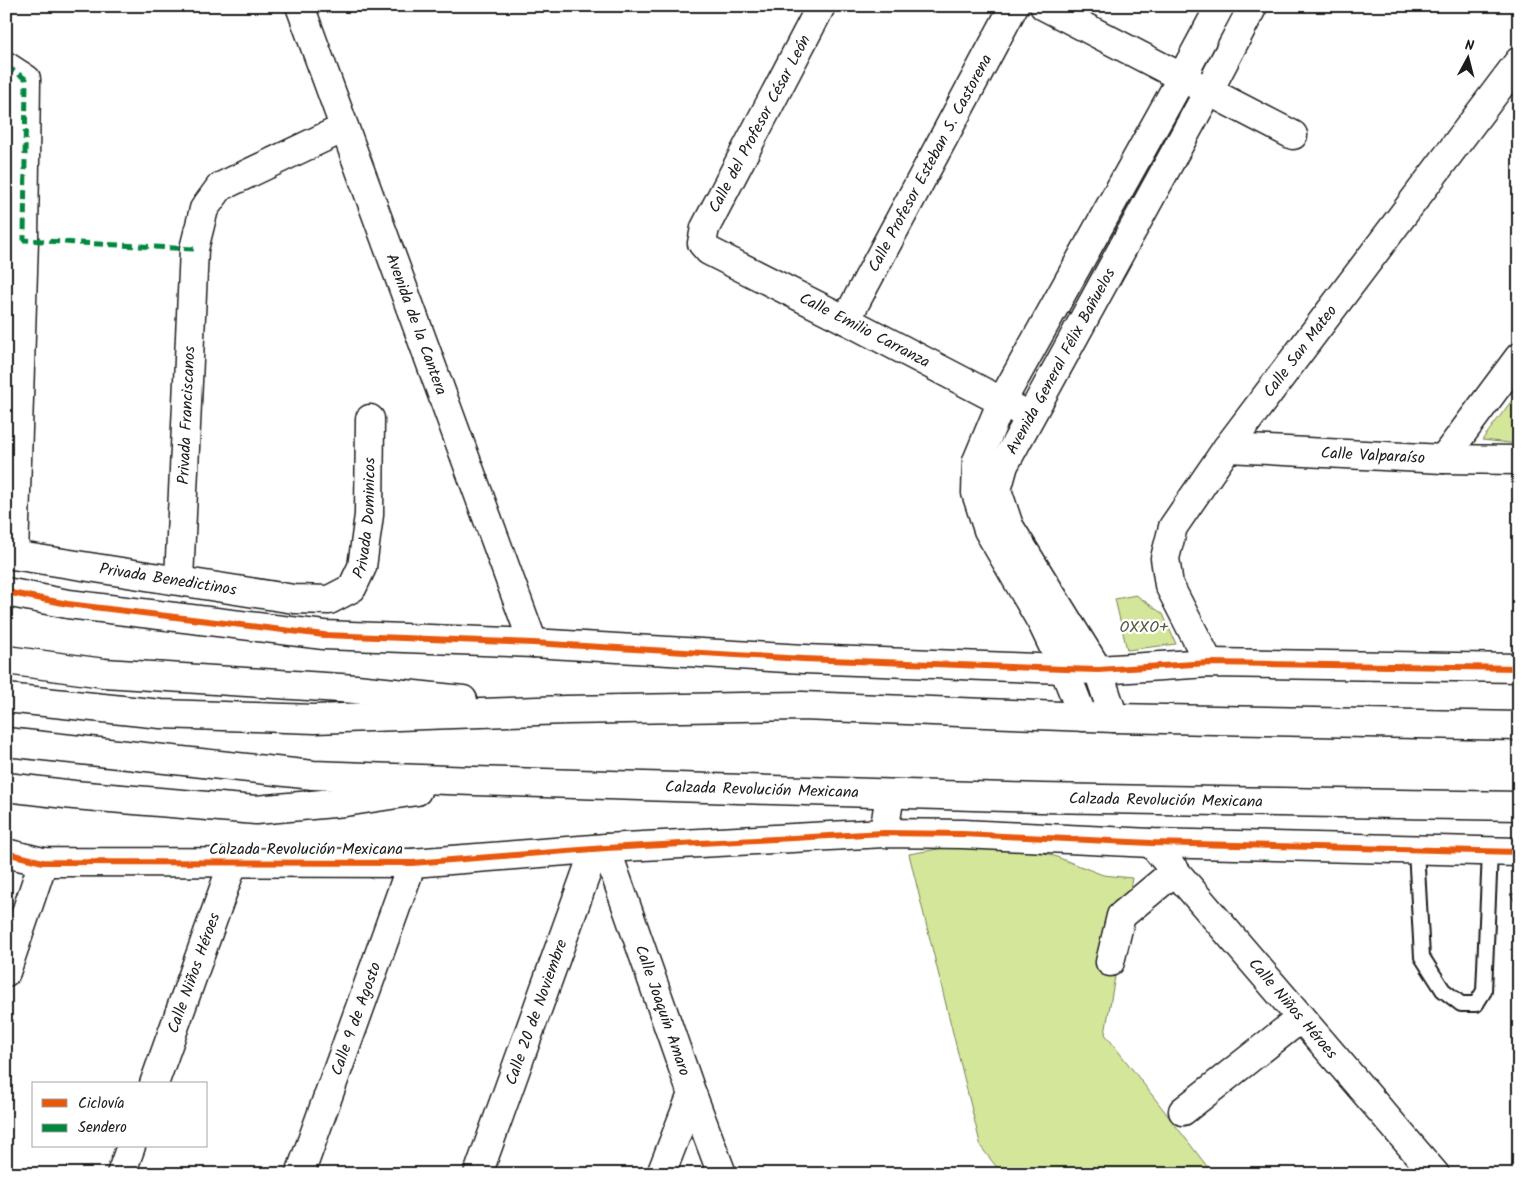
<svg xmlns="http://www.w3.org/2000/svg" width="1525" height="1180" viewBox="0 0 1525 1180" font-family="Kalam,sans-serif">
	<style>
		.green { fill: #d3e69a; stroke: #78815b }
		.building { fill: #f5c1a6; stroke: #1c1c1c }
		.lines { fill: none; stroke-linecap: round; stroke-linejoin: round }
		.lane-casing { stroke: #1c1c1c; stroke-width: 18 }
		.street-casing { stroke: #1c1c1c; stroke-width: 31 }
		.secondary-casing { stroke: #1c1c1c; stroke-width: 31 }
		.primary-casing { stroke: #1c1c1c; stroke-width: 31 }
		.lane { stroke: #fff; stroke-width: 14 }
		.street { stroke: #fff; stroke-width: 28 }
		.secondary { stroke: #fff; stroke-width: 28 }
		.primary { stroke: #fff; stroke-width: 28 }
		.quiet { stroke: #00873e; stroke-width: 5; stroke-dasharray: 10 5; stroke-linecap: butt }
		.cycleway-casing { stroke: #fff; stroke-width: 9 }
		.cycleway { stroke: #e8590c; stroke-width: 6 }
		.labels { text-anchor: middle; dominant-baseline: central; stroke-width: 4.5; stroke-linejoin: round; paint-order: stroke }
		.street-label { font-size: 16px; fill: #1c1c1c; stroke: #fff }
		.park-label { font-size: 16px; fill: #535942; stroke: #fff }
	</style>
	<rect width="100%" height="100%" fill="#fff"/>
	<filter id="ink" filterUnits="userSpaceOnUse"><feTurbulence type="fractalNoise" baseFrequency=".02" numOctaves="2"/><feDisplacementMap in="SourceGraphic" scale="10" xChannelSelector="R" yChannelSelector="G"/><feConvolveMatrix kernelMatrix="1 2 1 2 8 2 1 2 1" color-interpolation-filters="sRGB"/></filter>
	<g filter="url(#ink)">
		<g class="green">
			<polygon points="1519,391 1519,444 1482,440"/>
			<polygon points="1136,595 1163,614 1176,644 1127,650 1115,599"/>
			<polygon points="955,846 995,847 1049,854 1103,875 1132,878 1105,1034 1213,1174 1002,1174 981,1147 909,854"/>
		</g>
		<polygon class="building" points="1510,894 1519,894 1519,908"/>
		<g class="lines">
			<g class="lane-casing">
				<polyline id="lane" points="1416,850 1422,957 1443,990 1461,1004 1476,1004 1484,991 1490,852"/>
			</g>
			<g class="street-casing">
				<g id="street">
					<path id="s1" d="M300 6 533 643"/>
					<path id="s2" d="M821 6 705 228 702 243 709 251 846 320 1018 410"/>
					<polyline points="1044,6 1293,135"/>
					<polyline points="6,66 26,79 24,240 14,555"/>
					<path id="s3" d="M846 320 1014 6"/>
					<path id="s4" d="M1227 448 1443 459 1519 460"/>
					<polyline points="1443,459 1519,357"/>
					<path id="s5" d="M6 554 294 599 329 600 352 588 362 567 369 515 370 419"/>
					<path id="s6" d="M179 580 194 249 204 209 220 187 344 128"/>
					<path id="s7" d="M1209 663 1169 585 1165 558 1173 527 1227 448 1519 61"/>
					<polyline points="1083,717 1064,669 1042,623 988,530 976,493 977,461 1002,401 1182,77 1220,6"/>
					<path id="s8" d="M1114 718 1098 670 1009 526 997 490 1004 465 1208 92 1253 6"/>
					<path id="s9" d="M1151 843 1435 1174"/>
					<path id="s10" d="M606 848 692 1094 722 1174"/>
					<polyline points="1110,962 1121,916 1175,871"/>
					<polyline points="6,972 43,862"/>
					<path id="s11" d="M154 1084 233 863"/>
					<polyline points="1183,1111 1301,1018"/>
					<polyline points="121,1174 131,1146"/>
					<path id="s12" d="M300 1174 412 863"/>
					<path id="s13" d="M478 1174 595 849"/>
					<polyline points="661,1174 692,1094"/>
				</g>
			</g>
			<g class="secondary-casing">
				<g id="secondary">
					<polyline points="6,592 68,604 324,635 533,643 804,659 1064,669 1098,670 1209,663 1519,668"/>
					<polyline points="6,853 43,862 412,863 606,848 884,833 963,834 1151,843 1519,852"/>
				</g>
			</g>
			<g class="primary-casing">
				<g id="primary">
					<polyline points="6,660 104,673 356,689 463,700"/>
					<polyline points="6,698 161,714 315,719 566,710 802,706 1114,718 1519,726"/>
					<path id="s14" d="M6 742 313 775 474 781 1041 798 1519 806"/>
					<polyline points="6,787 74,795 256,810 345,802 417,791"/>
					<polyline points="884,833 890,794"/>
				</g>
			</g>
			<use href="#lane" class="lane"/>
			<use href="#street" class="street"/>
			<use href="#secondary" class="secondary"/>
			<use href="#primary" class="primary"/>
			<polyline class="quiet" points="6,66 26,79 24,240 194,249"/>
			<g class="cycleway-casing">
				<g id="cycleway">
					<polyline points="6,592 68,604 324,635 533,643 804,659 1064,669 1098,670 1209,663 1519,668"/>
					<polyline points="6,853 43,862 412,863 606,848 884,833 963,834 1151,843 1519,852"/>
				</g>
			</g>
			<use href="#cycleway" class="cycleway"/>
		</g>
	</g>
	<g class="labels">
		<g class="street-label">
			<text transform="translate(760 124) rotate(-62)">Calle del Profesor César León</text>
			<text stroke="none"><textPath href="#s3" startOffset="178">Calle Profesor Esteban S. Castorena</textPath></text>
			<text stroke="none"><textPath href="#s1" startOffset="339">Avenida de la Cantera</textPath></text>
			<text stroke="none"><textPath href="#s2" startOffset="451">Calle Emilio Carranza</textPath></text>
			<text stroke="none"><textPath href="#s7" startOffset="364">Calle San Mateo</textPath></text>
			<text stroke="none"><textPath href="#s8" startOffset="402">Avenida General Félix Bañuelos</textPath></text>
			<text stroke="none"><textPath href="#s6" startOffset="165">Privada Franciscanos</textPath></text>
			<text stroke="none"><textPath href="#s4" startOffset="146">Calle Valparaíso</textPath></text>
			<text stroke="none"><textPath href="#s5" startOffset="425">Privada Dominicos</textPath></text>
			<text stroke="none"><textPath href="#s5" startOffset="164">Privada Benedictinos</textPath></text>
			<text stroke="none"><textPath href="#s14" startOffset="758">Calzada Revolución Mexicana</textPath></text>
			<text stroke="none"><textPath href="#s14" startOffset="1162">Calzada Revolución Mexicana</textPath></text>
			<text x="306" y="849">Calzada Revolución Mexicana</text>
			<text stroke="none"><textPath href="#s11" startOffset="118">Calle Niños Héroes</textPath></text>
			<text stroke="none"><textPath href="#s9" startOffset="218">Calle Niños Héroes</textPath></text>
			<text stroke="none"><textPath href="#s13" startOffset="172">Calle 20 de Noviembre</textPath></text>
			<text stroke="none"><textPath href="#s10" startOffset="172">Calle Joaquín Amaro</textPath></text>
			<text stroke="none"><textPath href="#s12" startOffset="165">Calle 9 de Agosto</textPath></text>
		</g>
		<g class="park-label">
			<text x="1144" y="627">OXXO+</text>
		</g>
	</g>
	<rect width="1525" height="1180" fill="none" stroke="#fff" stroke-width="25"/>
	<rect x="12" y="12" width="1500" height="1155" fill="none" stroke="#1c1c1c" stroke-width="2" filter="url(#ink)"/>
	<rect x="32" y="1082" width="175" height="65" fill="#ffffff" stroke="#a4a4a4"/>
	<rect x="42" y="1099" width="25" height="8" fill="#e8590c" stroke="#a4a4a4"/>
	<text x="78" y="1108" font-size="15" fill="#1c1c1c">Ciclovía</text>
	<rect x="42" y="1124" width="25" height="8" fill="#00873e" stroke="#a4a4a4"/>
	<text x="78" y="1132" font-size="15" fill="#1c1c1c">Sendero</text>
	<g transform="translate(1468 58) rotate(7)" stroke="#ffffff" stroke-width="4" paint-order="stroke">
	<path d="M0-4L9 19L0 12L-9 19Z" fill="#1c1c1c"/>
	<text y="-8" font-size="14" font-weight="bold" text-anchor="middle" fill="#1c1c1c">N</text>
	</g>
</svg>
